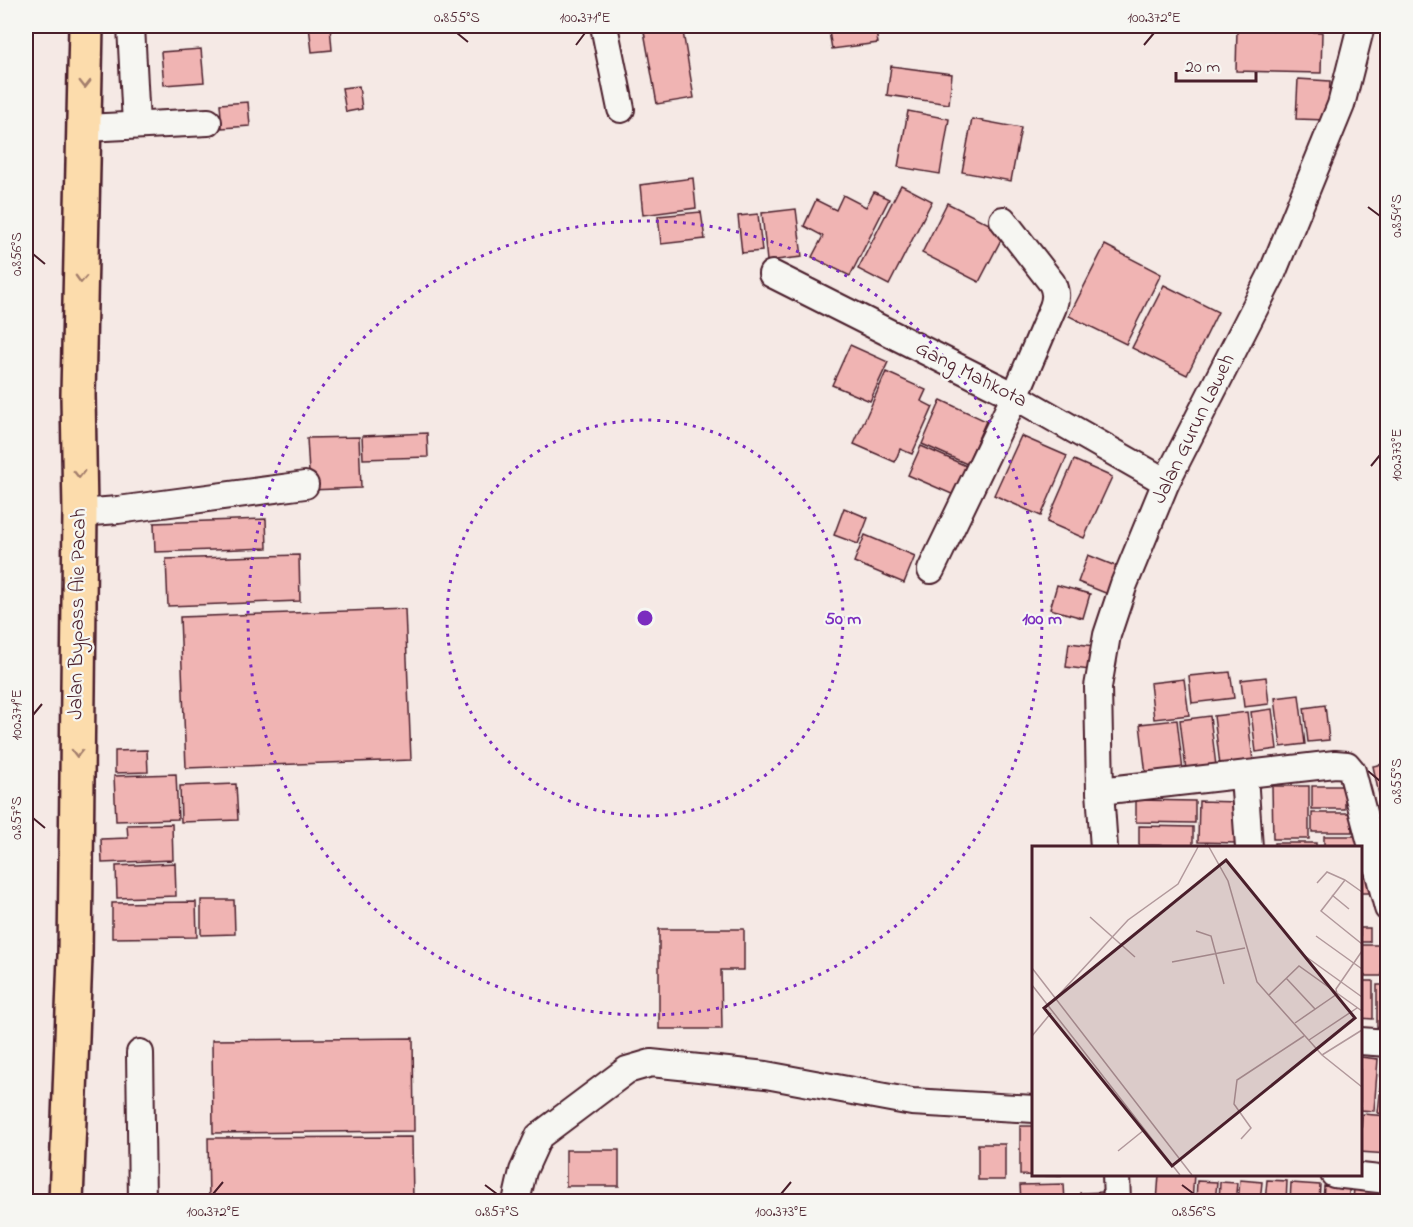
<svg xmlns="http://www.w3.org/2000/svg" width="1413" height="1227" viewBox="0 0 1413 1227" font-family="'Indie Flower',sans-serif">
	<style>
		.building { fill: #f0b4b3; stroke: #4a1f2b; stroke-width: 1.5 }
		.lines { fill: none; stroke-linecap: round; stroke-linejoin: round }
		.minor-casing { stroke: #4a1f2b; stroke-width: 30 }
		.highway-casing { stroke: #4a1f2b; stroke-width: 38 }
		.minor { stroke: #f6f6f2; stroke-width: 26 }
		.highway { stroke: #fcdcac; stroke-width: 33 }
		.oneway { stroke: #a37e6c }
		.ticks { fill: none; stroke: #4a1f2b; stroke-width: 2 }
		.ring { fill: none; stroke: #7b2cbf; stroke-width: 3; stroke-dasharray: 3 6 }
		.labels { text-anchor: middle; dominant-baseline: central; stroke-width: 4.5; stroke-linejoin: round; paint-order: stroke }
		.street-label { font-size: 21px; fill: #4a1f2b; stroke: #f6f6f2 }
		.inset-road { fill: none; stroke: #b1989b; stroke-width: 1.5 }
		.view { fill: #4a1f2b; fill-opacity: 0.15; stroke: #4a1f2b; stroke-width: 3 }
		.inset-edge { fill: none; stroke: #4a1f2b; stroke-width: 3 }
		.centre { fill: #7b2cbf; stroke: #f6f6f2; stroke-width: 3 }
		.ring-label { font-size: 18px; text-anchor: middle; font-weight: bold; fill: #7b2cbf; stroke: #f6f6f2; stroke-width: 4.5; stroke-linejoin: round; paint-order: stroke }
		.neatline { fill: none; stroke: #4a1f2b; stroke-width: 2 }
		.ticks-label { font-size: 15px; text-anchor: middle; fill: #4a1f2b }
	</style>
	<rect width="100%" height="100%" fill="#f5e9e5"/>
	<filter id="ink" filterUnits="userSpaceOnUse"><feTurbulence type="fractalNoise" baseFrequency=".0167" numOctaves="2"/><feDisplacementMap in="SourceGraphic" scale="12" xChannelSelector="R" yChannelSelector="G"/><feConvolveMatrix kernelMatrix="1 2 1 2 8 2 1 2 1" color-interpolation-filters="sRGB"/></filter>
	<g filter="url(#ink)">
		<g class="building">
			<polygon points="150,26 187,26 187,29 150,32"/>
			<polygon points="309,26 330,26 332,50 312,52"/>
			<polygon points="643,26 682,26 694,98 657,104"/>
			<polygon points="828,26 875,26 878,43 832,49"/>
			<polygon points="1237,29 1322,32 1321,73 1236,71"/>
			<polygon points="201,49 204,82 164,85 161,52"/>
			<polygon points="1388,58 1388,130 1384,130"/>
			<polygon points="891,66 952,74 949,104 887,95"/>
			<polygon points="1298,79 1330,81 1328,120 1296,119"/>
			<polygon points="359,86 362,109 346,112 342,88"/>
			<polygon points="248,102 250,126 222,128 220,104"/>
			<polygon points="908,111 949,119 940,174 898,167"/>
			<polygon points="972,119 1021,128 1011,181 962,172"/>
			<polygon points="693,178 696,208 643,215 640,185"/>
			<polygon points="901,185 932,201 889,285 858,269"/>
			<polygon points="874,192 889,199 850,276 812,257 823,236 804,226 816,200 836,210 843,195 866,207"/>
			<polygon points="947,203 1005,232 979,282 922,253"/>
			<polygon points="796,209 802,257 767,261 762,213"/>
			<polygon points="701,212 705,239 661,244 658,216"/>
			<polygon points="758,214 762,251 742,253 738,216"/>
			<polygon points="1105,245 1161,274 1126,344 1069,316"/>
			<polygon points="1164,285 1218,312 1187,375 1132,348"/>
			<polygon points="850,345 888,362 870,401 832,385"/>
			<polygon points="886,372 926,390 921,401 933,407 912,454 900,449 895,462 854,444"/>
			<polygon points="941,400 986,421 967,464 922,444"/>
			<polygon points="427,433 428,457 363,459 362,436"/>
			<polygon points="1021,436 1067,456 1041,516 994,495"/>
			<polygon points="359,437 361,488 310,490 307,438"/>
			<polygon points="921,446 973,469 961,498 908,475"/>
			<polygon points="1074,460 1112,477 1084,538 1047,522"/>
			<polygon points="844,508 868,518 858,544 834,535"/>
			<polygon points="266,519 267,548 155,552 154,523"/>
			<polygon points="865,535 915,556 904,583 854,562"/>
			<polygon points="299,555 300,601 168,606 166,559"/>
			<polygon points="1088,555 1118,567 1108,594 1078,582"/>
			<polygon points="1057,585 1090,594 1083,618 1050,609"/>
			<polygon points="405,609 411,760 186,768 180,617"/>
			<polygon points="1069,643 1094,646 1090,670 1066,667"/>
			<polygon points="1230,672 1234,698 1192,703 1189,676"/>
			<polygon points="1266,677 1269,704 1244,707 1241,680"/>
			<polygon points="1184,679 1189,715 1154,719 1150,683"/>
			<polygon points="1299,695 1305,744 1281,747 1275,698"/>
			<polygon points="1325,705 1329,740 1308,742 1304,708"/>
			<polygon points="1272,709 1277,749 1256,752 1251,712"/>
			<polygon points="1247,712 1253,761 1220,765 1214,716"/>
			<polygon points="1210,716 1216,766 1186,770 1180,720"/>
			<polygon points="1177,720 1183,771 1146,775 1140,724"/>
			<polygon points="147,750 148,772 115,773 115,751"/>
			<polygon points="1388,763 1388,808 1382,809 1373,766"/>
			<polygon points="176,774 178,819 116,821 114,776"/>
			<polygon points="236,784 238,820 181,822 180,786"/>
			<polygon points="1272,786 1309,786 1309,839 1273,839"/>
			<rect x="1312" y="786" width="33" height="23"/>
			<polygon points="1136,800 1195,801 1195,823 1136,822"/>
			<polygon points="1199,801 1237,802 1236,843 1198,842"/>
			<polygon points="1312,813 1351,813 1352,832 1312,832"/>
			<polygon points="172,824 173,860 102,863 101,839 128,838 127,825"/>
			<polygon points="1139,826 1193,827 1193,846 1139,845"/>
			<polygon points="1324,836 1361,836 1361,862 1360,848 1324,848"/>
			<rect x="1274" y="843" width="42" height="5"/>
			<polygon points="175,863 176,896 117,898 116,866"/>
			<rect x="1360" y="867" width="10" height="26"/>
			<polygon points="201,900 234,900 235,934 201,935"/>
			<polygon points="196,902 197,937 112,938 112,903"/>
			<rect x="1360" y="928" width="10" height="14"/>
			<polygon points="659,929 744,929 744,970 721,970 722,1029 659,1029"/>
			<polygon points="1360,945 1381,945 1382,976 1360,976"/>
			<polygon points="1360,981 1373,981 1373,1019 1360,1018"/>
			<rect x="1377" y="985" width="11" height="42"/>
			<polygon points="413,1038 414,1131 213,1133 212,1040"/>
			<polygon points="1360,1057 1378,1059 1374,1111 1360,1110"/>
			<polygon points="1382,1062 1388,1063 1388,1091 1380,1090"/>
			<polygon points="1380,1094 1388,1094 1388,1114 1378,1113"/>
			<polygon points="1362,1114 1388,1116 1388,1154 1360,1152"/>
			<polygon points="1020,1126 1034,1126 1034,1174 1062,1176 1020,1175"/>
			<polygon points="412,1137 413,1202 209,1202 208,1138"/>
			<rect x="978" y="1144" width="27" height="36"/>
			<rect x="566" y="1150" width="53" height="36"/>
			<polygon points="1159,1174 1194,1174 1192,1202 1157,1202"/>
			<polygon points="1240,1180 1262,1182 1260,1202 1238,1202"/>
			<polygon points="1267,1180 1287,1181 1286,1202 1265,1202"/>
			<polygon points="1197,1181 1217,1182 1215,1202 1196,1202"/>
			<polygon points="1220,1182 1237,1183 1235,1202 1219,1202"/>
			<polygon points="1291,1183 1320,1185 1319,1202 1290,1202"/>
			<polygon points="1064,1184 1065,1202 1021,1202 1020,1185"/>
			<polygon points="1324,1186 1349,1188 1349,1202 1323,1202"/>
			<polygon points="1354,1187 1387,1189 1386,1202 1353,1202"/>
			<polygon points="1106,1192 1106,1202 1080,1202 1080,1193"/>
		</g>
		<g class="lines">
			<g class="minor-casing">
				<g id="minor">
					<polyline points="131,26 136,124"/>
					<polyline points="604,26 621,109"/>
					<polyline points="85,128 208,122"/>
					<polyline points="772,274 1015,396 1166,482"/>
					<polyline points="80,513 118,510 305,485"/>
					<path d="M931 570 1015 396 1053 307C1056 298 1056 292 1052 283L1003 220"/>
					<polyline points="1244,776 1249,848"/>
					<polyline points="1100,791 1335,764 1347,765 1352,771 1388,908"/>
					<polyline points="1104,848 1100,791 1098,687 1107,635 1124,584 1166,482 1271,276 1341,105 1361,26"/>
					<polyline points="1360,1041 1388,1043"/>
					<polyline points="140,1053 142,1202"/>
					<polyline points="1116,1174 1117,1202"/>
					<polyline points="1334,1174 1388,1180"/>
					<polyline points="516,1202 523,1171 539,1136 627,1070 651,1063 766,1075 912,1102 1034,1109"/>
				</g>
			</g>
			<g class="highway-casing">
				<polyline id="highway" points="66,1202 75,956 80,513 78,395 86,26"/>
			</g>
			<use href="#minor" class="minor"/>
			<use href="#highway" class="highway"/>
		</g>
		<defs><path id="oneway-chevron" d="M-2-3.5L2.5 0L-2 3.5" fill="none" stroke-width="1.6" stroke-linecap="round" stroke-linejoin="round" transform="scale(1.5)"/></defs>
		<g class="oneway">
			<use href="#oneway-chevron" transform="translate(85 84) rotate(90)"/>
			<use href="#oneway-chevron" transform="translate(81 279) rotate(92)"/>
			<use href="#oneway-chevron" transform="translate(79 474) rotate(89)"/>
			<use href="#oneway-chevron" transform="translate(77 753) rotate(91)"/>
		</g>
	</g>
	<path class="ticks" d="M457 33 468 42M576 45 585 33M1144 45 1154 33M1368 207 1380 216M33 254 45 264M1371 466 1380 455M33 715 42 704M1368 771 1380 781M33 818 45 828M485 1185 497 1194M1182 1185 1194 1194M213 1194 223 1182M781 1194 791 1182"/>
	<g class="ring">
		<circle cx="645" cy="618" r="198"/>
		<circle cx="645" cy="618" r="397"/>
	</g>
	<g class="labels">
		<g class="street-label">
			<text transform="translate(971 375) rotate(27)">Gang Mahkota</text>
			<text transform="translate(1194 429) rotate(-64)">Jalan Gurun Laweh</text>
			<text transform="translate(78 614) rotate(-89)">Jalan Bypass Aie Pacah</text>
		</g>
	</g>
	<g transform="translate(1032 846)">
		<rect width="330" height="330" fill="#f5e9e5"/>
		<path class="inset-road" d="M177 1 196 35 225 136 290 209 330 241M285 37 295 26 313 34M330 46 313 34 289 65 330 98M300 49 317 63M58 71 103 111M164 85 179 90 192 138M284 90 330 123M273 110 330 151M140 116 213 102M0 122 160 329M254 132 283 163M0 139 148 329M237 149 267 120 330 165M23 153 96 74 146 38 166 1M263 177 305 148 304 143 330 105M0 190 19 167M277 194 325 162M290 209 330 184M209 293 219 282 202 258 205 234 272 190M86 305 112 284"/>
		<path class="view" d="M194 14 323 172 140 320 12 162Z"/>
		<rect width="330" height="330" class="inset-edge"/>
	</g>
	<circle cx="645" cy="618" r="9" class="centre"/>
	<g class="ring-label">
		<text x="843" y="624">50 m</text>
		<text x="1042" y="624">100 m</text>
	</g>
	<rect width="1413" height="1227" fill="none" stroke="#f6f6f2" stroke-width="66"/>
	<path d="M1176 72v9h80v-9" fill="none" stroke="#4a1f2b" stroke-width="3"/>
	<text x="1185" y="72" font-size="18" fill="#4a1f2b" stroke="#f6f6f2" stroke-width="4.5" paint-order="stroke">20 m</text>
	<rect x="33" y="33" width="1347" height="1161" class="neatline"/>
	<g class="ticks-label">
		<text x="457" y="22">0.855°S</text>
		<text x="585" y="22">100.371°E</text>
		<text x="1154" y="22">100.372°E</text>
		<text transform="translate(1396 216) rotate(-90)" y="5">0.854°S</text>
		<text transform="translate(16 254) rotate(-90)" y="5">0.856°S</text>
		<text transform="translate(1396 455) rotate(-90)" y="5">100.373°E</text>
		<text transform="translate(16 715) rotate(-90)" y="5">100.371°E</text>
		<text transform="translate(1396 781) rotate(-90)" y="5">0.855°S</text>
		<text transform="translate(16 818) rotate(-90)" y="5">0.857°S</text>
		<text x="213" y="1216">100.372°E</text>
		<text x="497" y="1216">0.857°S</text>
		<text x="781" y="1216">100.373°E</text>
		<text x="1194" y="1216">0.856°S</text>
	</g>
</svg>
